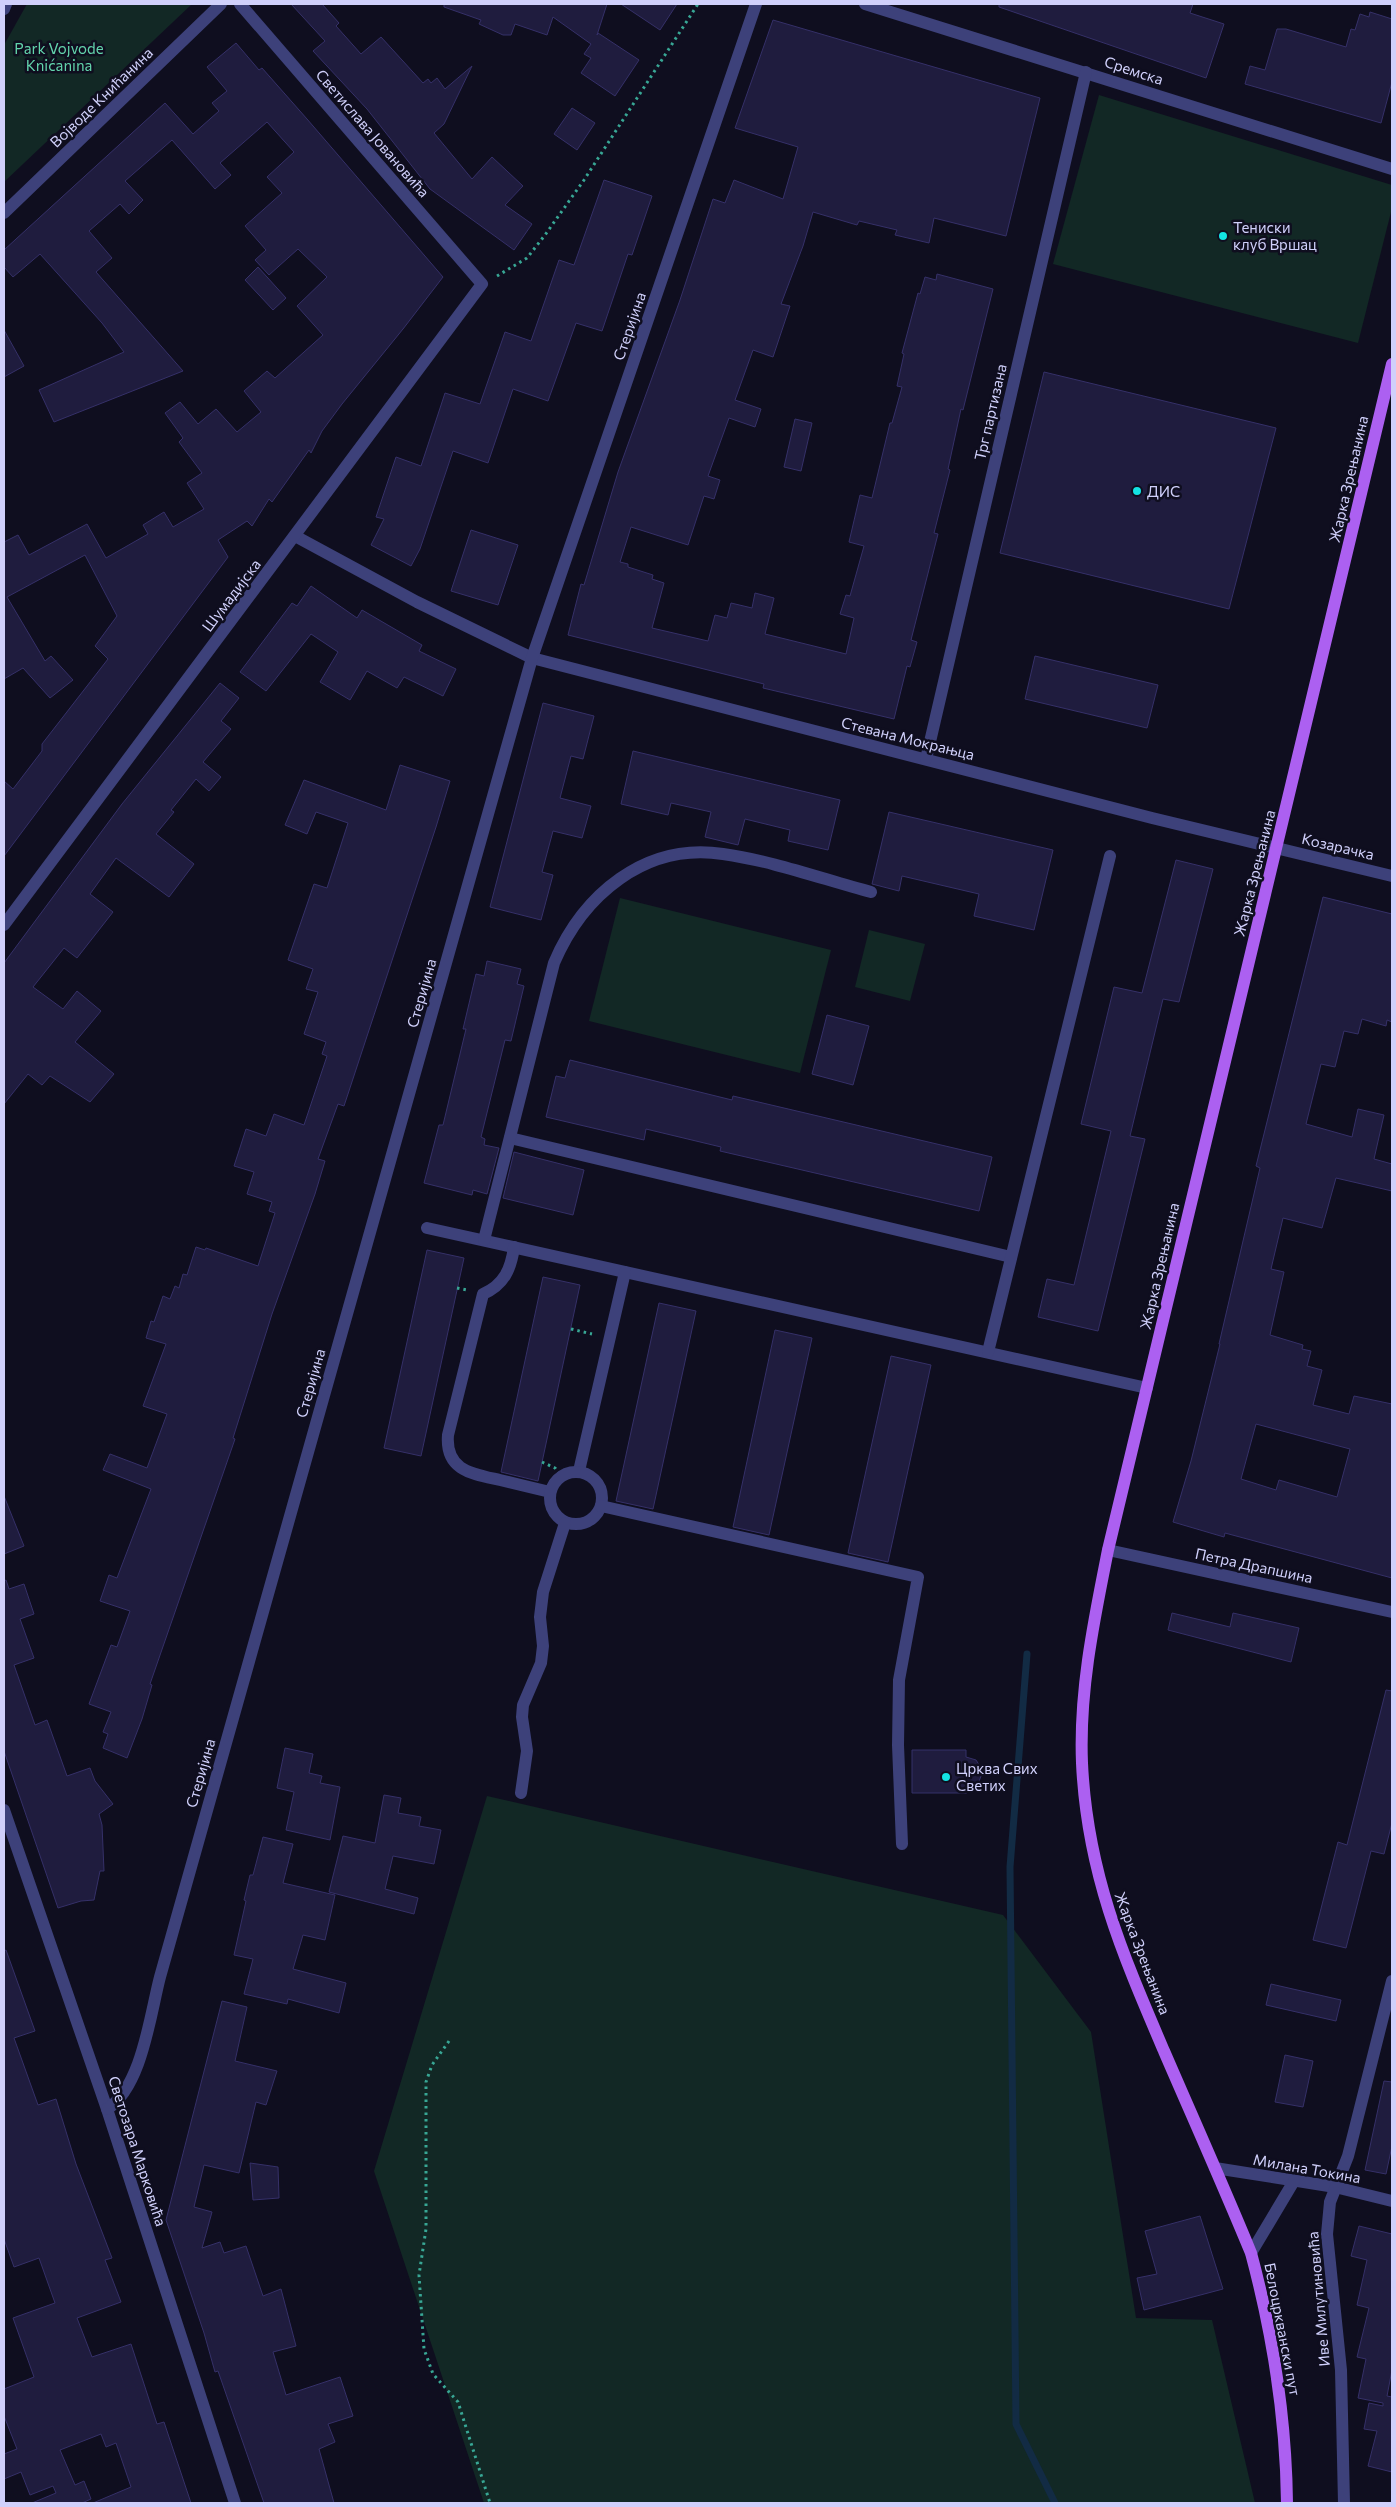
<svg xmlns="http://www.w3.org/2000/svg" width="1396" height="2507" viewBox="0 0 1396 2507" font-family="Commissioner,sans-serif">
	<style>
		.green { fill: #122825 }
		.lines { fill: none; stroke-linecap: round; stroke-linejoin: round }
		.stream { stroke: #122b44; stroke-width: 7 }
		.building { fill: #1f1c3e; stroke: #353068; fill-rule: evenodd }
		.path { stroke: #38a795; stroke-width: 3; stroke-dasharray: 2.5 4; stroke-linecap: butt }
		.minor { stroke: #3d417a; stroke-width: 12 }
		.major { stroke: #ac60f1; stroke-width: 12 }
		.poi-dot { fill: #13e3e3; stroke: #0f0e1f; stroke-width: 2 }
		.labels { text-anchor: middle; dominant-baseline: central; stroke-width: 5; stroke-linejoin: round; paint-order: stroke }
		.park-label { font-size: 15px; fill: #63d4ac; stroke: #0f0e1f }
		.street-label { font-size: 15px; fill: #d0d0fb; stroke: #0f0e1f }
		.poi-label { font-size: 15px; fill: #d0d0fb; stroke: #0f0e1f; text-anchor: start }
	</style>
	<rect width="100%" height="100%" fill="#0f0e1f"/>
	<g class="green">
		<polygon points="27,4 192,4 4,182 4,45"/>
		<polygon points="1099,95 1392,185 1392,208 1358,343 1053,264"/>
		<polygon points="620,898 831,950 800,1073 589,1021"/>
		<polygon points="869,930 925,944 910,1001 855,987"/>
		<polygon points="487,1796 1003,1915 1091,2032 1136,2318 1212,2320 1255,2503 484,2503 374,2171"/>
	</g>
	<g class="lines">
		<polyline class="stream" points="1027,1654 1010,1867 1016,2424 1055,2503"/>
	</g>
	<g class="building">
		<polygon points="291,4 322,4 339,23 336,26 361,54 381,37 423,83 428,79 431,83 437,78 445,89 472,66 444,124 434,133 472,179 492,157 523,186 505,205 532,224 514,250 430,189 367,109 313,51 325,41"/>
		<polygon points="444,4 607,4 597,35 598,33 639,60 615,96 581,73 591,58 584,54 591,44 553,17 547,35 515,24 511,35 503,35 479,24 481,20 444,7"/>
		<polygon points="621,4 677,4 660,30"/>
		<polygon points="999,4 1193,4 1190,13 1224,24 1206,78 999,7"/>
		<polygon points="1370,12 1392,19 1392,82 1381,123 1245,84 1250,66 1265,70 1277,29 1286,29 1346,47 1351,29 1355,30 1360,14 1369,17"/>
		<polygon points="773,20 1040,98 1006,236 934,218 929,243 895,235 897,230 859,221 857,225 813,212 803,246 781,304 790,306 773,357 753,350 735,400 761,409 755,427 729,418 708,476 720,480 714,499 704,496 688,545 631,527 620,562 628,564 628,567 653,575 652,579 664,583 652,628 708,641 715,615 727,618 731,603 752,608 755,593 774,598 765,634 846,654 854,618 840,614 846,595 850,596 864,546 849,542 860,495 872,498 890,423 892,423 902,387 897,386 904,354 902,353 918,293 920,294 925,277 936,280 937,274 993,289 963,410 961,409 948,469 950,470 934,533 938,534 911,640 917,642 910,667 907,666 894,719 763,688 764,684 568,635 581,584 584,585 618,472 680,300 713,199 725,203 734,180 783,199 798,147 735,128"/>
		<polygon points="236,43 259,70 262,68 307,119 443,277 403,329 342,404 322,431 311,453 309,450 272,502 269,499 252,526 247,521 218,540 228,557 4,856 4,781 13,789 42,751 42,744 108,659 95,646 117,616 85,555 7,597 45,661 51,656 73,680 50,698 23,668 4,679 4,542 18,535 29,555 87,524 106,558 148,534 143,525 164,512 173,527 204,509 187,483 202,473 179,442 183,438 165,413 180,402 198,424 216,409 237,432 261,412 244,391 267,371 275,378 323,335 297,306 327,277 298,249 269,275 255,260 266,250 245,226 282,193 267,177 294,152 267,122 220,163 231,175 215,189 172,140 125,181 143,200 129,214 120,204 89,231 112,258 96,272 183,371 54,422 39,390 124,352 102,323 40,254 13,277 4,267 4,250 165,103 193,134 219,111 212,103 227,91 207,67"/>
		<polygon points="572,108 595,123 577,150 554,134"/>
		<polygon points="604,180 652,196 632,255 628,254 602,331 576,323 548,401 513,389 488,463 453,451 420,549 411,566 371,545 384,519 376,517 396,457 421,466 445,393 480,404 505,332 531,341 559,260 574,265"/>
		<polygon points="258,267 286,298 273,310 245,280"/>
		<polygon points="4,330 24,366 4,377"/>
		<polygon points="1044,372 1276,428 1229,609 1000,553"/>
		<polygon points="795,419 812,423 801,471 784,467"/>
		<polygon points="471,530 518,545 498,605 451,591"/>
		<polygon points="311,586 357,618 362,610 422,645 419,651 456,669 443,696 404,677 397,688 367,671 350,700 320,682 338,652 311,634 266,691 240,672 292,603 297,606"/>
		<polygon points="1035,656 1158,685 1147,728 1025,699"/>
		<polygon points="220,683 239,698 221,721 231,729 203,762 221,777 209,791 196,779 171,810 174,812 156,834 194,864 169,897 116,858 90,894 113,912 77,958 64,948 33,987 63,1009 77,991 101,1011 75,1042 114,1074 90,1102 50,1076 42,1085 28,1074 4,1104 4,963 122,804"/>
		<polygon points="543,703 594,716 583,759 571,756 560,798 591,806 582,838 553,831 542,872 553,875 541,920 490,907"/>
		<polygon points="633,751 840,800 828,850 788,841 790,830 745,819 738,845 705,837 711,812 671,803 668,815 621,804"/>
		<polygon points="400,765 450,781 436,827 344,1106 338,1104 318,1159 325,1161 315,1194 272,1314 233,1438 235,1439 150,1684 152,1685 142,1719 127,1758 103,1748 108,1734 103,1732 111,1712 89,1704 111,1645 117,1647 130,1611 100,1601 109,1575 117,1578 151,1489 103,1470 110,1454 147,1468 167,1414 143,1406 166,1344 146,1338 151,1321 154,1322 163,1296 170,1299 175,1286 179,1288 183,1274 187,1275 196,1247 205,1250 206,1248 258,1266 275,1213 269,1211 272,1202 247,1194 254,1172 234,1166 246,1129 266,1136 274,1114 304,1125 327,1056 322,1054 326,1042 304,1034 318,992 306,989 313,969 288,960 314,884 327,888 348,823 316,812 307,834 285,825 304,780 386,810"/>
		<polygon points="889,812 1053,850 1034,930 974,916 979,894 902,876 899,891 872,884"/>
		<polygon points="1176,860 1213,869 1179,1002 1163,999 1130,1136 1145,1139 1098,1331 1038,1317 1047,1279 1074,1285 1111,1131 1081,1124 1114,987 1142,993"/>
		<path d="M1323 897 1392 914V1022L1387 1020 1386 1026 1362 1019 1358 1034 1344 1031 1335 1067 1321 1064 1306 1124 1352 1137 1358 1109 1384 1115 1374 1159 1392 1164V1191L1336 1178 1322 1228 1283 1218 1271 1269 1284 1272 1270 1335 1303 1345 1302 1349 1311 1351 1307 1366 1322 1370 1313 1405 1349 1414 1354 1396 1392 1404V1578L1225 1533 1224 1537 1173 1522 1191 1461 1220 1344H1219L1260 1168 1256 1166ZM1256 1424 1350 1449 1337 1497 1279 1480 1276 1490 1241 1479Z"/>
		<polygon points="487,961 521,969 517,984 524,986 511,1041 505,1040 481,1137 485,1139 484,1145 499,1148 487,1194 473,1190 472,1195 424,1183 439,1125 443,1125 466,1029 463,1029 476,974 484,976"/>
		<polygon points="827,1015 869,1026 853,1085 812,1074"/>
		<polygon points="570,1060 732,1100 733,1096 992,1157 979,1211 720,1151 721,1147 646,1129 644,1140 546,1117 556,1076 565,1078"/>
		<polygon points="514,1152 584,1170 573,1215 503,1198"/>
		<polygon points="427,1250 464,1258 421,1456 384,1448"/>
		<polygon points="543,1277 580,1285 538,1481 501,1472"/>
		<polygon points="659,1303 696,1311 653,1509 616,1501"/>
		<polygon points="775,1330 812,1338 769,1535 733,1527"/>
		<polygon points="891,1356 931,1365 888,1562 848,1553"/>
		<polygon points="4,1496 24,1546 4,1554"/>
		<polygon points="6,1580 9,1589 24,1584 34,1614 20,1619 34,1658 14,1665 35,1725 47,1720 67,1776 90,1768 95,1781 113,1804 99,1814 102,1825 104,1871 100,1871 94,1900 81,1901 58,1908 4,1751 4,1581"/>
		<polygon points="1172,1613 1230,1627 1233,1613 1299,1628 1291,1662 1168,1630"/>
		<polygon points="1386,1690 1392,1691 1392,1823 1384,1854 1371,1851 1346,1948 1313,1940 1338,1842 1347,1845"/>
		<polygon points="285,1748 313,1754 309,1773 322,1776 320,1783 340,1787 330,1840 286,1830 294,1792 277,1788"/>
		<polygon points="912,1750 966,1750 966,1757 976,1760 983,1771 978,1784 967,1786 967,1793 912,1793"/>
		<polygon points="384,1795 401,1798 398,1813 421,1817 419,1826 441,1830 434,1864 393,1856 385,1889 418,1898 414,1914 329,1892 343,1836 375,1843"/>
		<polygon points="263,1837 293,1844 283,1883 335,1895 325,1940 303,1935 293,1969 346,1983 339,2013 288,1999 287,2004 244,1994 253,1959 234,1955 246,1901 244,1900 250,1875 253,1875"/>
		<polygon points="6,1950 35,2031 14,2038 38,2105 56,2099 76,2164 112,2258 105,2260 121,2302 77,2318 92,2357 131,2344 157,2424 164,2422 191,2503 93,2503 131,2487 116,2443 106,2447 101,2434 60,2450 75,2485 84,2481 91,2499 82,2503 32,2503 56,2493 53,2486 30,2495 21,2472 4,2479 4,2454 17,2449 4,2416 4,2389 34,2377 13,2318 55,2303 39,2258 14,2267 4,2239 4,1951"/>
		<polygon points="1271,1984 1341,2000 1336,2021 1266,2005"/>
		<polygon points="222,2001 247,2007 235,2061 277,2071 266,2105 256,2102 239,2173 204,2165 194,2207 212,2212 202,2248 220,2242 224,2253 246,2246 263,2296 281,2289 296,2346 273,2352 286,2395 340,2377 353,2416 328,2424 335,2442 319,2449 334,2503 264,2503 218,2371 215,2372 204,2333 166,2220"/>
		<polygon points="1285,2055 1313,2061 1303,2107 1275,2102"/>
		<polygon points="1384,2081 1392,2082 1392,2146 1386,2174 1365,2170"/>
		<polygon points="250,2163 278,2167 279,2198 253,2200"/>
		<polygon points="1200,2216 1223,2289 1144,2310 1137,2278 1157,2274 1145,2231"/>
		<polygon points="1359,2226 1392,2234 1392,2370 1387,2396 1392,2397 1392,2472 1368,2466 1377,2431 1364,2429 1369,2403 1383,2406 1383,2403 1358,2398 1366,2359 1357,2357 1369,2308 1357,2305 1367,2260 1351,2256"/>
	</g>
	<g class="lines">
		<g class="path">
			<polyline points="497,276 527,258 545,235 584,180 698,4"/>
			<polyline points="457,1288 467,1290"/>
			<polyline points="571,1329 592,1334"/>
			<polyline points="542,1462 555,1468 561,1476"/>
			<polyline points="449,2041 432,2065 426,2082 426,2229 419,2275 424,2349 433,2374 458,2402 490,2503"/>
		</g>
		<g class="minor">
			<polyline points="865,4 1392,169"/>
			<polyline points="4,9 6,4"/>
			<polyline points="4,213 221,4"/>
			<polyline points="295,536 417,602 532,658 1152,818 1392,876"/>
			<polyline points="926,759 1086,72"/>
			<polyline points="4,925 482,284 240,4"/>
			<polyline points="510,1138 1011,1257"/>
			<polyline points="427,1228 1147,1388"/>
			<path d="M484 1240 554 963C583 895 645 842 723 854 773 861 822 879 871 892"/>
			<path d="M514 1247C511 1269 504 1285 483 1294L448 1435C445 1471 473 1474 500 1480 517 1484 533 1488 550 1492"/>
			<polyline points="988,1352 1110,856"/>
			<polyline points="579,1471 625,1272"/>
			<circle cx="576" cy="1498" r="26"/>
			<polyline points="601,1506 918,1577 899,1680 898,1745 902,1844"/>
			<polyline points="1108,1550 1392,1612"/>
			<polyline points="521,1793 527,1751 522,1717 523,1705 541,1663 543,1646 540,1617 543,1592 565,1523"/>
			<polyline points="4,1810 107,2109 235,2503"/>
			<path d="M107 2109C142 2087 150 2015 160 1977L532 658 756 4"/>
			<polyline points="1215,2168 1335,2187 1392,2201"/>
			<polyline points="1251,2253 1294,2181"/>
			<polyline points="1344,2503 1341,2370 1327,2234 1330,2202 1348,2156 1392,1981"/>
		</g>
		<path class="major" d="M1287 2503C1286 2417 1273 2335 1251 2253 1223 2185 1193 2118 1164 2051 1122 1953 1087 1872 1082 1763 1079 1691 1094 1620 1108 1550L1392 364"/>
	</g>
	<g class="poi-dot">
		<circle cx="1223" cy="236" r="5"/>
		<circle cx="1137" cy="491" r="5"/>
		<circle cx="946" cy="1777" r="5"/>
	</g>
	<g class="labels">
		<g class="park-label">
			<text x="59" y="48">Park Vojvode<tspan x="59" dy="17">Knićanina</tspan></text>
		</g>
		<g class="street-label">
			<text transform="translate(1134 70) rotate(18)">Сремска</text>
			<text transform="translate(101 97) rotate(-44)">Војводе Книћанина</text>
			<text transform="translate(373 133) rotate(49)">Светислава Јовановића</text>
			<text transform="translate(629 326) rotate(-71)">Стеријина</text>
			<text transform="translate(990 412) rotate(-77)">Трг партизана</text>
			<text transform="translate(1348 479) rotate(-77)">Жарка Зрењанина</text>
			<text transform="translate(231 595) rotate(-53)">Шумадијска</text>
			<text transform="translate(908 738) rotate(14)">Стевана Мокрањца</text>
			<text transform="translate(1338 846) rotate(13)">Козарачка</text>
			<text transform="translate(1254 873) rotate(-76)">Жарка Зрењанина</text>
			<text transform="translate(421 993) rotate(-74)">Стеријина</text>
			<text transform="translate(1159 1266) rotate(-77)">Жарка Зрењанина</text>
			<text transform="translate(310 1383) rotate(-74)">Стеријина</text>
			<text transform="translate(1254 1565) rotate(12)">Петра Драпшина</text>
			<text transform="translate(200 1773) rotate(-74)">Стеријина</text>
			<text transform="translate(1143 1953) rotate(69)">Жарка Зрењанина</text>
			<text transform="translate(138 2151) rotate(72)">Светозара Марковића</text>
			<text transform="translate(1307 2168) rotate(10)">Милана Токина</text>
			<text transform="translate(1318 2299) rotate(-95)">Иве Милутиновића</text>
			<text transform="translate(1283 2329) rotate(79)">Белоцрквански пут</text>
		</g>
		<g class="poi-label">
			<text x="1233" y="227">Тениски<tspan x="1233" dy="17">клуб Вршац</tspan></text>
			<text x="1147" y="491">ДИС</text>
			<text x="956" y="1768">Црква Свих<tspan x="956" dy="17">Светих</tspan></text>
		</g>
	</g>
	<rect width="1396" height="2507" fill="none" stroke="#d0d0fb" stroke-width="10"/>
</svg>
